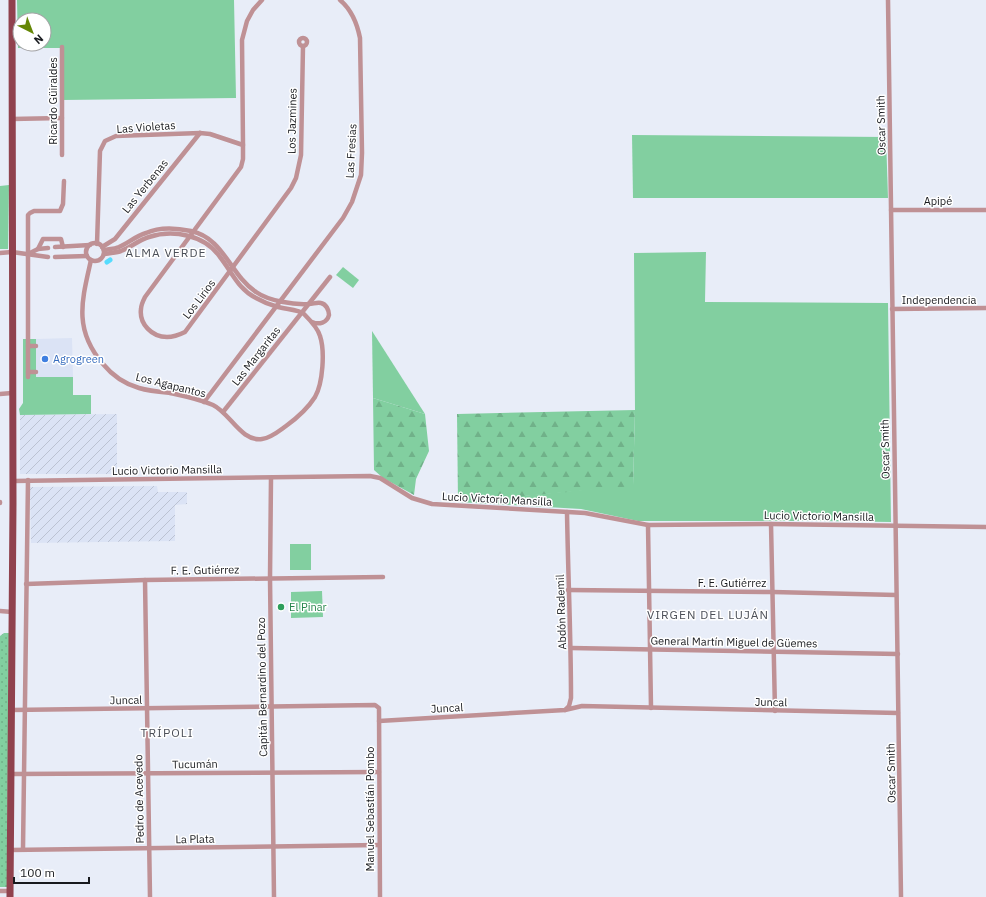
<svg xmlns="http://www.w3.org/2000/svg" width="986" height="897" viewBox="0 0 986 897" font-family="'IBM Plex Sans',sans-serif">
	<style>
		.built { fill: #dbe3f5 }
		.industrial { fill: url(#industrial-furrows) }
		.grass { fill: #82cfa0; fill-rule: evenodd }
		.forest { fill: url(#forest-firs) }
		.park { fill: url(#park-dots) }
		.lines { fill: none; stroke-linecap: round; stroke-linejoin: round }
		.canal { stroke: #55dcfe; stroke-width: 5 }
		.street { stroke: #bf9195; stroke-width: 4.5 }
		.primary { stroke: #90424e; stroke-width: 7 }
		.shop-dot { fill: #3f7fe0; stroke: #fff; stroke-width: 1.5 }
		.leisure-dot { fill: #2e9e5b; stroke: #fff; stroke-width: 1.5 }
		.labels { text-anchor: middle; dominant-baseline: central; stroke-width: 3; stroke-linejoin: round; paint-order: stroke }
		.street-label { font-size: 11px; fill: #181a1e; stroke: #fff }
		.shop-label { font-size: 11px; fill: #366cbe; stroke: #fff; text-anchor: start }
		.leisure-label { font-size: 11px; fill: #27864d; stroke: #fff; text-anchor: start }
		.neighbourhood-label { font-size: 12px; letter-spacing: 1px; fill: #4b4f58; stroke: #fff }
	</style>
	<defs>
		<pattern id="industrial-furrows" width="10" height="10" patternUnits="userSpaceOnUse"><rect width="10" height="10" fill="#dbe3f5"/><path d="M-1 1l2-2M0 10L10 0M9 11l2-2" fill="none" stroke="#bbc2d2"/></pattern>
		<pattern id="forest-firs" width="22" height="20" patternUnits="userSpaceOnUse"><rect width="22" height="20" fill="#82cfa0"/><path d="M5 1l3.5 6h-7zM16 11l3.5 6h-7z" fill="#70b189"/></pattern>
		<pattern id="park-dots" width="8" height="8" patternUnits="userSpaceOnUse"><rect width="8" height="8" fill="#82cfa0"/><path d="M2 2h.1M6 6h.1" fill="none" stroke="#70b189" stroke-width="1.8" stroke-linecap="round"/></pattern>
	</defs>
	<rect width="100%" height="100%" fill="#e8edf8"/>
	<polygon class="built" points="72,338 73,377 35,377 36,339"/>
	<g class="industrial">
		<polygon points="117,414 117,474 20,474 20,415"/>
		<polygon points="157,486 158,492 187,492 187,504 175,505 175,541 31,543 30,487"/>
	</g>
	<g class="grass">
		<path d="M17 0H234L236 98 62 100V48H18ZM20 20H44V44H20Z"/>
		<polygon points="632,135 886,137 888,198 633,198"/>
		<polygon points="9,185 8,249 0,249 0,186"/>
		<polygon points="706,252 705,302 888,303 891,522 822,521 638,521 581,509 458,502 633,485 635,410 634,253"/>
		<polygon points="343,267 359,280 353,288 336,275"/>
		<polygon points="372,331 425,414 373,398"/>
		<polygon points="23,339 36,339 36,377 73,377 73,395 91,395 91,414 20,415 19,409 23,403"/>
		<rect x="290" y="544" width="21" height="26"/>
		<polygon points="322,591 323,617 291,618 291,592"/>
	</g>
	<g class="forest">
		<polygon points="373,398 425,414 429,451 416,479 414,495 383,478 374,470"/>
		<polygon points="635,410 633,486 458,502 457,414"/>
	</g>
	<polygon class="park" points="4,633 9,633 7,887 0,887 0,636"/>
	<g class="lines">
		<polyline class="canal" points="107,262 110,260"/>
		<g class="street">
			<path d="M262 0 253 10 247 21 242 40 243 145V159L241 167 145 297C143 301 141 305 141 309 139 324 152 337 167 337 174 337 179 335 185 332L291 188 296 178 301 155 303 46"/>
			<polyline points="888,0 901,897"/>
			<circle cx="303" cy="42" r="4"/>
			<polyline points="12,119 62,118"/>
			<polyline points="62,155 62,47"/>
			<polyline points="891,210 986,210"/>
			<circle cx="95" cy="252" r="9"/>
			<polyline points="97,244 100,151 105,141 116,136 200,133 210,134 243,145"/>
			<polyline points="55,247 90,245"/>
			<polyline points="102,247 115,239 200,133"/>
			<polyline points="38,249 43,239 61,239 63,247"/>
			<path d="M104 250C109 249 114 249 119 247 128 243 136 236 146 233 159 227 177 228 191 231 224 238 230 275 256 292 269 301 294 305 309 304 313 304 317 302 321 303 326 304 329 310 329 315 327 323 319 325 312 322"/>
			<polyline points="0,253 12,252 48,257"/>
			<polyline points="28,254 38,249 48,248"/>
			<polyline points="55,257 87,256"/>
			<path d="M91 260C82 300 73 329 103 364 112 375 125 384 139 388 149 391 160 392 170 393 184 396 199 399 213 405 230 413 241 442 262 439 271 438 279 431 286 426 297 418 308 408 315 397 323 383 325 351 320 336 318 328 310 320 304 314 300 310 285 309 278 307 270 305 263 302 256 298 238 289 232 272 220 257 205 235 173 229 149 237 139 240 131 247 121 251 115 253 109 253 104 254"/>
			<polyline points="892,309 986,308"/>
			<polyline points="28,346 36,346"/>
			<polyline points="28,372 36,372"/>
			<polyline points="28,377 28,215 30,213 34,211 60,211 63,204 64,181"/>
			<polyline points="0,394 12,393"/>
			<path d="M204 402 343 218 352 202 361 175 362 153 360 38C357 23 352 10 340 0"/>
			<polyline points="223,412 330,277"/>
			<polyline points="271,478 270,578 274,897"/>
			<polyline points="13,481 370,476 380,478 412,498 432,504 585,513 648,525 771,524 986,527"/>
			<polyline points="0,502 0,503"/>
			<polyline points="771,524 775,711"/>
			<polyline points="648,525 651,708"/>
			<polyline points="145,580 150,897"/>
			<polyline points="26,584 145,580 383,577"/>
			<polyline points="568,590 773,592 896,595"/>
			<polyline points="0,611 12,612"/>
			<polyline points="571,648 898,654"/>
			<polyline points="11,710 375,705 379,708 380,897"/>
			<path d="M565 710 569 706 571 698C571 636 568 574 567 512"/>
			<polyline points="379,721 565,710 582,706 898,713"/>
			<polyline points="11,774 379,772"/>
			<polyline points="23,849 28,480"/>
			<polyline points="10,850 379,845"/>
			<polyline points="0,891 10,891"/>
		</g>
		<polyline class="primary" points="10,897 13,503 12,0"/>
	</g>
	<circle class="shop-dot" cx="45" cy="359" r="4"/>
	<circle class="leisure-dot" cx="281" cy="607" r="4"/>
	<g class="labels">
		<g class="street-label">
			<text transform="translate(53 101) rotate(-90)">Ricardo Güiraldes</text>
			<text transform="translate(292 121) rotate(-89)">Los Jazmines</text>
			<text transform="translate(881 125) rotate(-91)">Oscar Smith</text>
			<text transform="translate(146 127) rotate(-4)">Las Violetas</text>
			<text transform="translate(351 151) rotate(-87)">Las Fresias</text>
			<text transform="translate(145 186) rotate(-51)">Las Yerbenas</text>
			<text x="938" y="201">Apipé</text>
			<text transform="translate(199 299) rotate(-53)">Los Lirios</text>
			<text x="939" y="300">Independencia</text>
			<text transform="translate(256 356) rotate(-52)">Las Margaritas</text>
			<text transform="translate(171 385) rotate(14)">Los Agapantos</text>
			<text transform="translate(885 449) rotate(-91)">Oscar Smith</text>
			<text transform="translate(167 470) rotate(-1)">Lucio Victorio Mansilla</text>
			<text transform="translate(497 499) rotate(3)">Lucio Victorio Mansilla</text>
			<text transform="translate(819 516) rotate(1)">Lucio Victorio Mansilla</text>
			<text transform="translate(205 570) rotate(-1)">F. E. Gutiérrez</text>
			<text x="732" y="583">F. E. Gutiérrez</text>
			<text transform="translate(561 612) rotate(-92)">Abdón Rademil</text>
			<text transform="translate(734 642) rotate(1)">General Martín Miguel de Güemes</text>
			<text transform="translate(262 687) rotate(-91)">Capitán Bernardino del Pozo</text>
			<text transform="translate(126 700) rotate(-1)">Juncal</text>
			<text transform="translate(771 702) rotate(1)">Juncal</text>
			<text transform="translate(447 708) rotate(-3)">Juncal</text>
			<text transform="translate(195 764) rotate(-1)">Tucumán</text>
			<text transform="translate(891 773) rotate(-91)">Oscar Smith</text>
			<text transform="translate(139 799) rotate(-91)">Pedro de Acevedo</text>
			<text transform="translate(370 809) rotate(-90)">Manuel Sebastián Pombo</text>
			<text transform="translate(195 839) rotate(-1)">La Plata</text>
		</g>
		<g class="shop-label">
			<text x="53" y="359">Agrogreen</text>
		</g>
		<g class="leisure-label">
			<text x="289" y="607">El Pinar</text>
		</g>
		<g class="neighbourhood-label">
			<text x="166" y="252">ALMA VERDE</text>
			<text x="708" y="614">VIRGEN DEL LUJÁN</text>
			<text x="167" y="732">TRÍPOLI</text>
		</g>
	</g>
	<g transform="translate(32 32) rotate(138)"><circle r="19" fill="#ffffff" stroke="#a3a3a5"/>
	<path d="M0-3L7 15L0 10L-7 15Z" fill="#658706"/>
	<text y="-6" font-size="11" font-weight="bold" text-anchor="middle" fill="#181a1e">N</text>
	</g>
	<path d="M14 877v6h75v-6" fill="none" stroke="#181a1e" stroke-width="2"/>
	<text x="20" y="877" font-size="12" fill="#181a1e" stroke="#ffffff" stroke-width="3" paint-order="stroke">100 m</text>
</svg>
